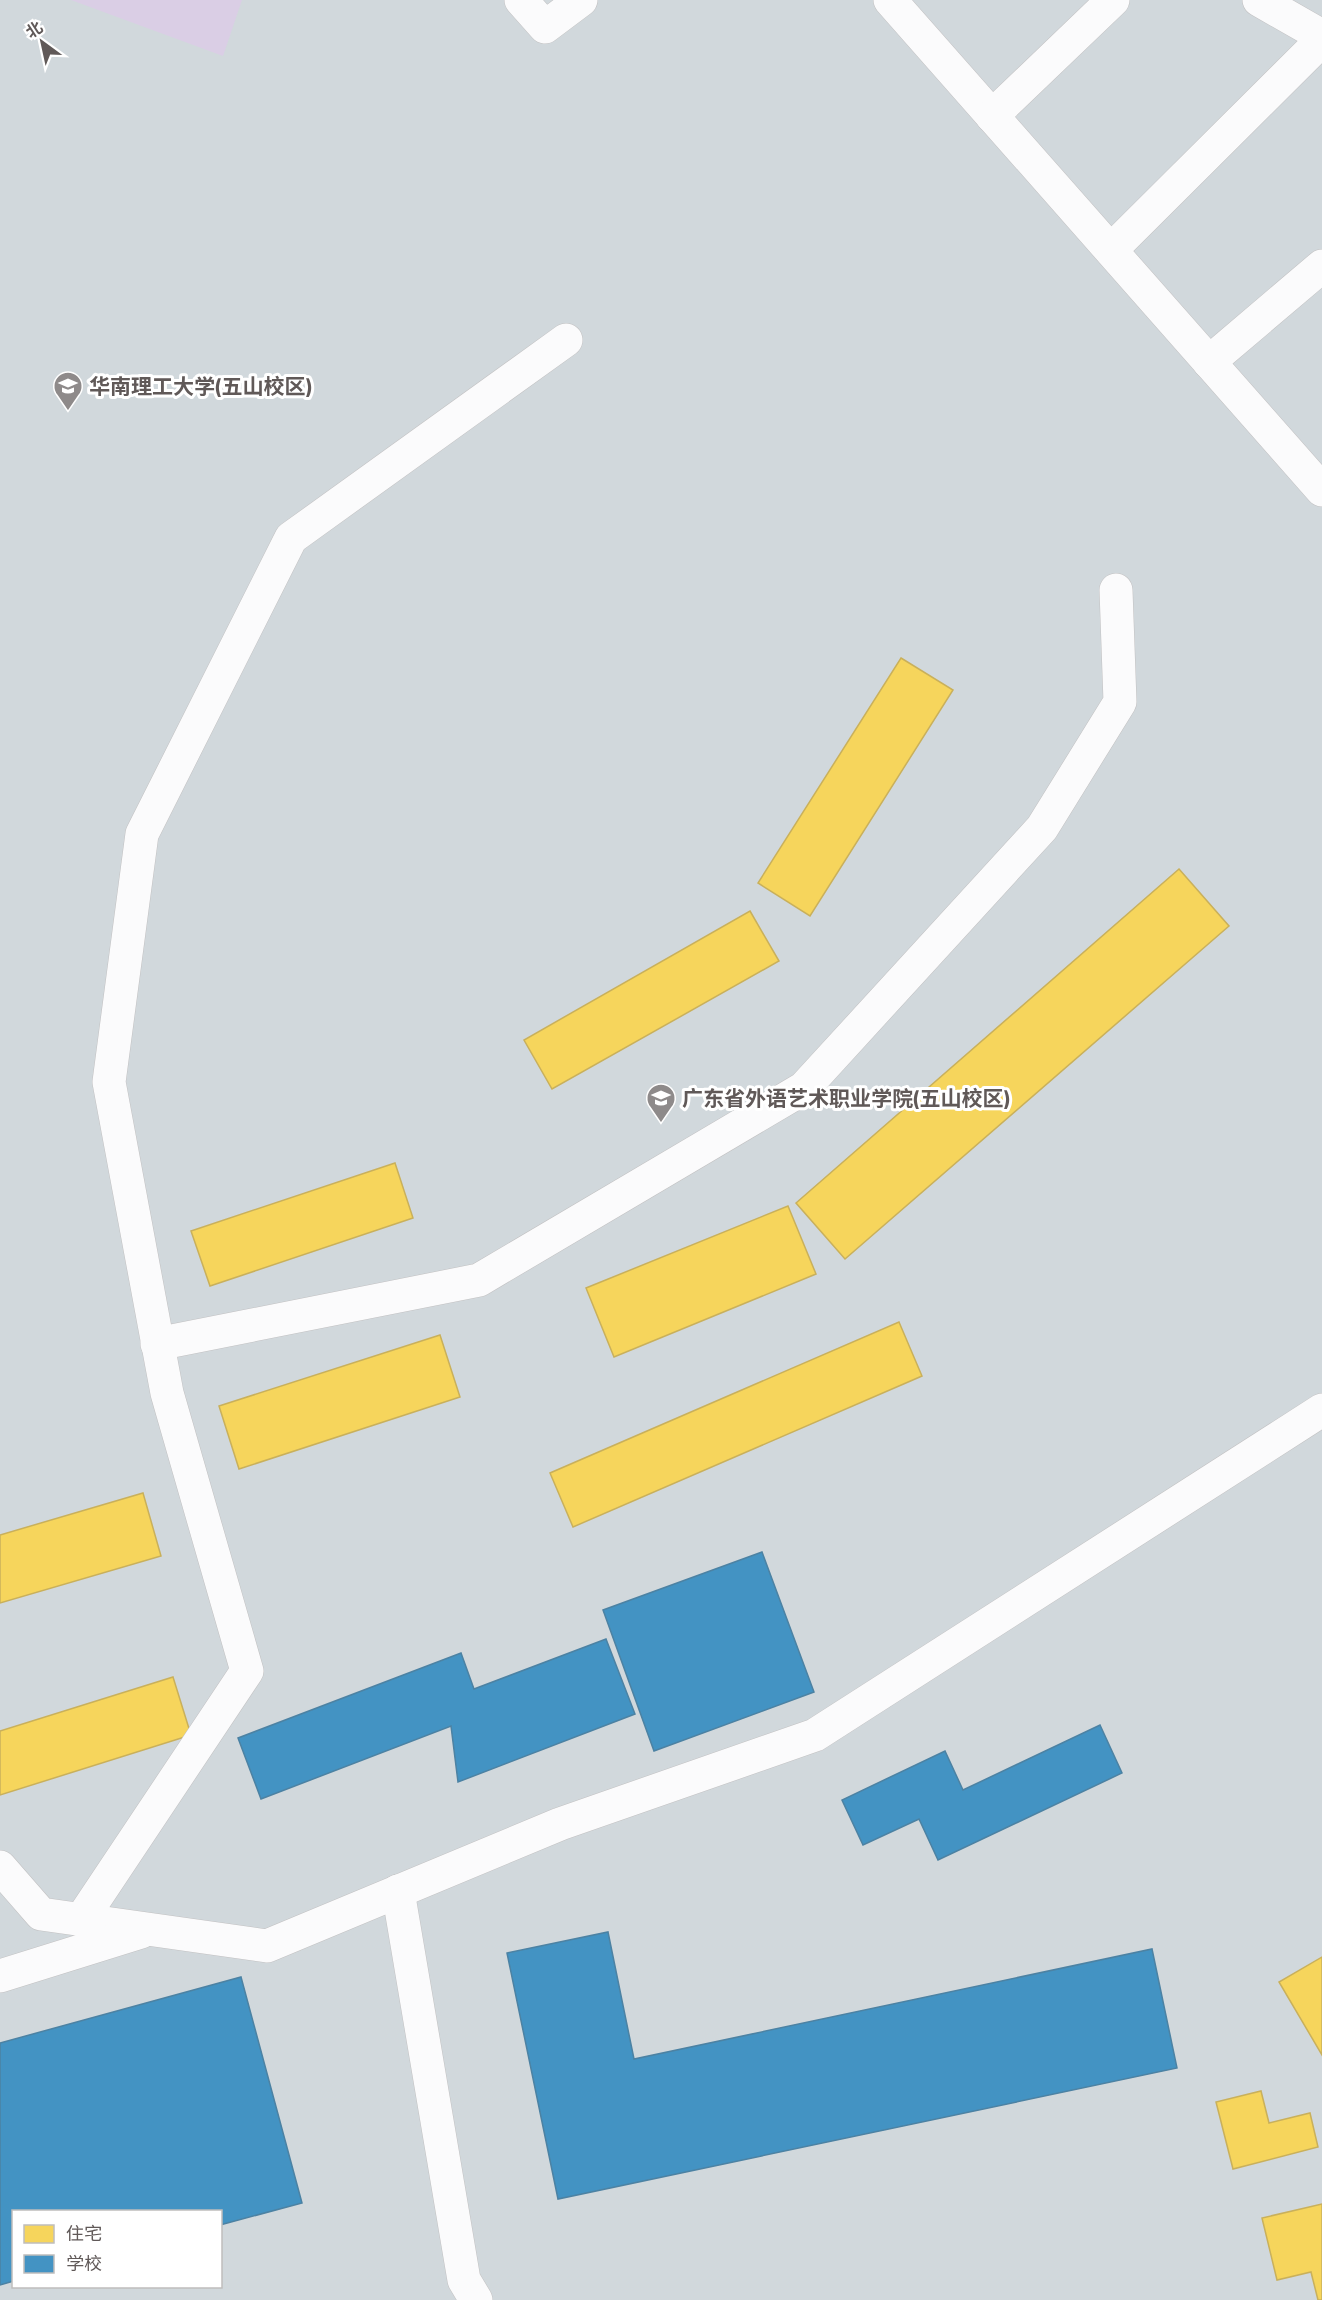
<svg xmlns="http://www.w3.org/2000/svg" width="1322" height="2300" viewBox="0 0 1322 2300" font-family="'Titillium Web','Noto Sans SC',sans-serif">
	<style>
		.education { fill: #d1d8dc; fill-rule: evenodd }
		.green { fill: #dacee5 }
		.homes { fill: #f6d55c; stroke: #c9b05b; stroke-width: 1.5 }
		.schools { fill: #4393c3; stroke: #4c82a3; stroke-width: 1.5 }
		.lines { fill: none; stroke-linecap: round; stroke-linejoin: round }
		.minor-casing { stroke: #c2c1c2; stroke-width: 34 }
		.minor { stroke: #fbfbfc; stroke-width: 33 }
		.labels { text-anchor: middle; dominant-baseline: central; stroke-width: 6; stroke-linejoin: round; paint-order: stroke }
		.poi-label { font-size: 21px; font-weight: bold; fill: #605958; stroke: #fff; text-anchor: start }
	</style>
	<rect width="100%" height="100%" fill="#e2e5e8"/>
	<path class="education" d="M0 0H1322V2300H0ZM14 2212H220V2286H14Z"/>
	<polygon class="green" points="71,0 242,0 223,56"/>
	<g class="homes">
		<polygon points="901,658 953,690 810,916 758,883"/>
		<polygon points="1179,869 1229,926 845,1259 796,1203"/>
		<polygon points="750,911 779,961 552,1089 524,1040"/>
		<polygon points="395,1163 413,1218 210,1286 191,1231"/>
		<polygon points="788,1206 816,1274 614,1357 586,1288"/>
		<polygon points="899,1322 922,1376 573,1527 550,1473"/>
		<polygon points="440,1335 460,1397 239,1469 219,1406"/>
		<polygon points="143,1493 161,1556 0,1603 0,1535"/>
		<polygon points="173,1677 191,1735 0,1795 0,1731"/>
		<polygon points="1322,1957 1322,2055 1279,1982"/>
		<polygon points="1261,2091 1269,2123 1310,2113 1318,2147 1233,2169 1216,2102"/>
		<polygon points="1322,2204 1322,2300 1318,2300 1311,2272 1277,2280 1262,2218"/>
	</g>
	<g class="schools">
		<polygon points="762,1552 814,1692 654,1751 603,1610"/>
		<polygon points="606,1639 635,1714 458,1782 451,1726 261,1799 238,1738 461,1653 474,1689"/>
		<polygon points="1100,1725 1122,1773 938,1860 919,1819 863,1845 842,1800 945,1751 963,1790"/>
		<polygon points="608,1932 634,2059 1152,1949 1177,2068 558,2199 507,1953"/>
		<polygon points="241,1977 302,2203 220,2225 220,2212 14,2212 14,2281 0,2285 0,2043"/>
	</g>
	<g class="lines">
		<g class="minor-casing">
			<g id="minor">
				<polyline points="521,0 545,27 581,0"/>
				<polyline points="890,0 1322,490"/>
				<polyline points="1259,0 1322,36"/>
				<polyline points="992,116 1113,0"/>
				<polyline points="1111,250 1322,40"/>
				<polyline points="1209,362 1322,266"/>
				<polyline points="157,1344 479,1280 804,1088 1042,828 1120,702 1116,590"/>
				<polyline points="0,1867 41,1914 267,1946 560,1824 815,1735 1322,1410"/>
				<polyline points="398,1891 464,2280 476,2300"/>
				<polyline points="81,1920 247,1671 167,1393 109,1082 142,834 291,538 566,340"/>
				<polyline points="0,1976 141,1932"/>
			</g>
		</g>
		<use href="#minor" class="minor"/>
	</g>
	<defs>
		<g id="university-pin" transform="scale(1.5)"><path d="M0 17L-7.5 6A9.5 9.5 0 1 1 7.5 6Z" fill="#8e8a8a" stroke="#fff"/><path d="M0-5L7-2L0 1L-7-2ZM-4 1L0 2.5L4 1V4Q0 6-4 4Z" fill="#fff"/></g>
	</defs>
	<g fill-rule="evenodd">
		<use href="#university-pin" x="68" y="386"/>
		<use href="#university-pin" x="661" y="1098"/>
	</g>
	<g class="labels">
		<g class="poi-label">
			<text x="89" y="386">华南理工大学(五山校区)</text>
			<text x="682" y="1098">广东省外语艺术职业学院(五山校区)</text>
		</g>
	</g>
	<rect x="12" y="2210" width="210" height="78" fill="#ffffff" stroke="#bfbdbc" stroke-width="1.5"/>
	<rect x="24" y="2225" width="30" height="18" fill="#f6d55c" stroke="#bfbdbc" stroke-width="1.5"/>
	<text x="66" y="2240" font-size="18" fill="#605958">住宅</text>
	<rect x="24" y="2255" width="30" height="18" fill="#4393c3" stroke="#bfbdbc" stroke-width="1.5"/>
	<text x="66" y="2270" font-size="18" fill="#605958">学校</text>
	<g transform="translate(42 42) rotate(327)" stroke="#ffffff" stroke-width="4.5" paint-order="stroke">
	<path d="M0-4.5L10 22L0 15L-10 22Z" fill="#605958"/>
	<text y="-9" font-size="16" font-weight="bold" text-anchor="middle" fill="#605958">北</text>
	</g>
</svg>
